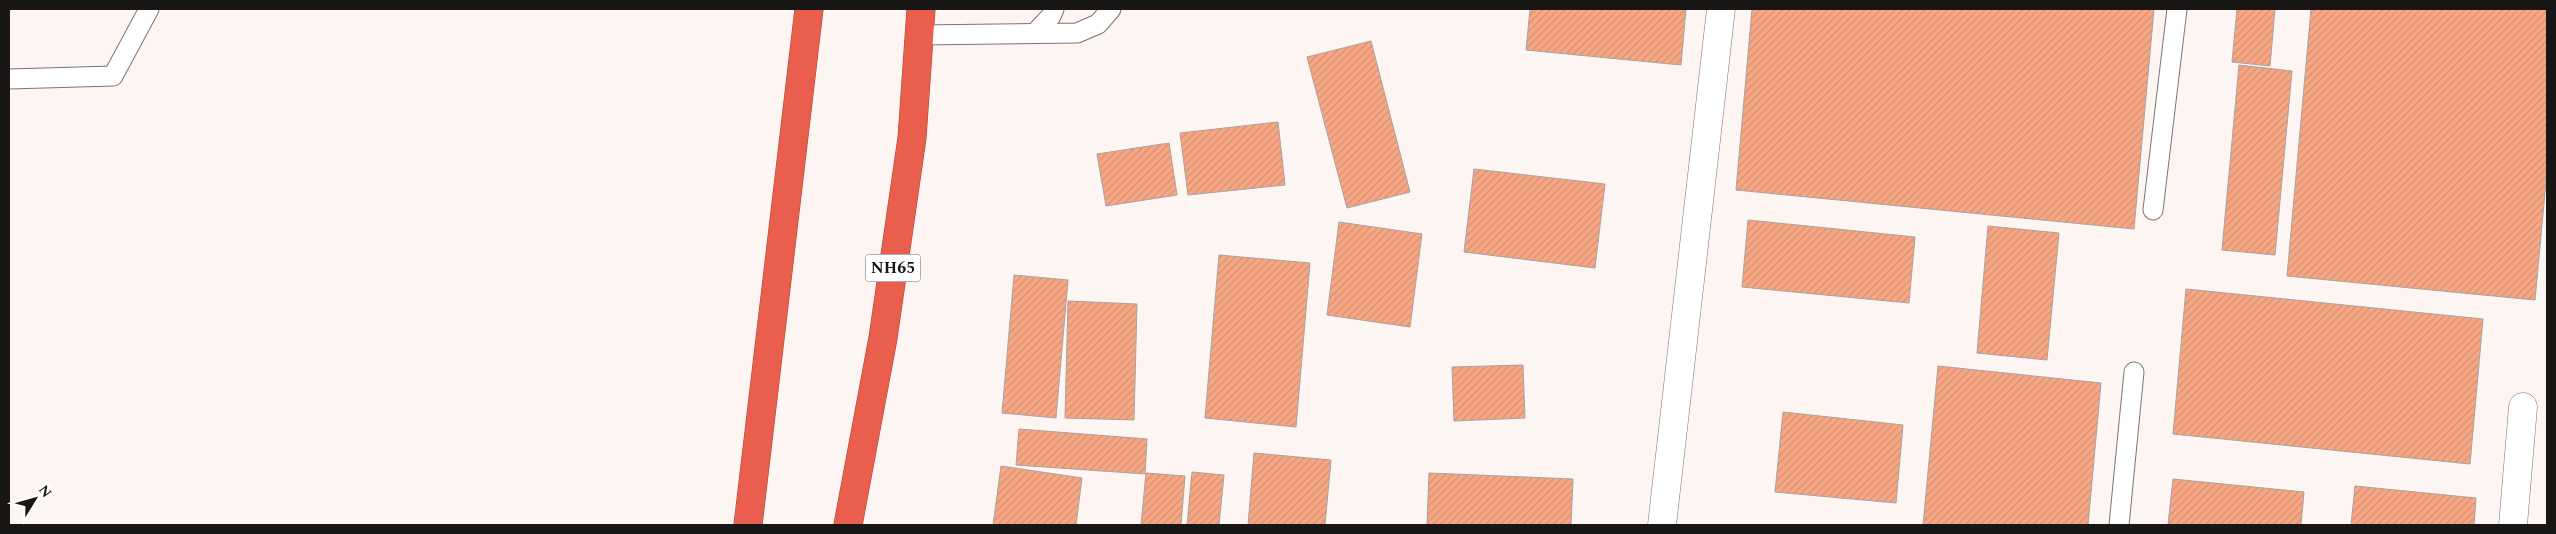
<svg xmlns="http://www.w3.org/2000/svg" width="2556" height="534" viewBox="0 0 2556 534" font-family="Spectral,serif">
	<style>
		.building { fill: url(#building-hatch); stroke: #a8a2a0 }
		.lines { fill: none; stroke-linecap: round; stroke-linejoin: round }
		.lane-casing { stroke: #7a7472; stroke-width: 21 }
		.street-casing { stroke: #7a7472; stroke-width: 29 }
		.highway-casing { stroke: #a1453a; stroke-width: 29 }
		.lane { stroke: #fff; stroke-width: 19 }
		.street { stroke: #fff; stroke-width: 28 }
		.highway { stroke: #ea5e4e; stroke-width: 28 }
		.labels { text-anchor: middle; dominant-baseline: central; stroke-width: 4.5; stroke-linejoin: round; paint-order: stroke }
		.shield { fill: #fff; stroke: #5e5d5c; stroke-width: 1 }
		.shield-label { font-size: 16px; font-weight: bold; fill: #191716 }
	</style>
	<defs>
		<pattern id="building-hatch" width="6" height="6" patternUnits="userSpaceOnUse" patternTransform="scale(1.25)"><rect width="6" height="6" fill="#f8a785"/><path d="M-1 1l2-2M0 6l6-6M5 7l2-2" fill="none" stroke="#d48f72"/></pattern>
	</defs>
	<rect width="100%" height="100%" fill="#fcf5f2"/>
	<g class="building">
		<polygon points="1530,9 1686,9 1681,65 1526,50"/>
		<polygon points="1752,9 2154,9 2134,229 1736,190"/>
		<polygon points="2237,9 2275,9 2270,66 2232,62"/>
		<polygon points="2311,9 2547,9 2547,171 2535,300 2287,276"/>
		<polygon points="1371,41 1410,192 1347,208 1307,57"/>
		<polygon points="2239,65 2292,71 2275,255 2222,250"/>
		<polygon points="1278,122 1285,185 1188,195 1180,133"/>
		<polygon points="1169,143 1177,195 1106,206 1097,154"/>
		<polygon points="1474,169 1605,184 1595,268 1464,252"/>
		<polygon points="1748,220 1915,237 1909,303 1742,287"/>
		<polygon points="1339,222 1422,234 1410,327 1327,315"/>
		<polygon points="1988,226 2059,233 2047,360 1977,353"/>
		<polygon points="1219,255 1310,263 1296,427 1205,418"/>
		<polygon points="1014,275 1068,280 1056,418 1002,413"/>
		<polygon points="2186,289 2483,319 2470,464 2173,434"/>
		<polygon points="1068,301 1137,304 1134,420 1065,418"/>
		<polygon points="1523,365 1525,418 1454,421 1452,367"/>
		<polygon points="1938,366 2101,383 2088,525 1923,525"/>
		<polygon points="1783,412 1903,425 1896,503 1775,492"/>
		<polygon points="1019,429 1147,439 1145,474 1016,465"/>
		<polygon points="1254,453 1331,460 1325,525 1248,525"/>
		<polygon points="1001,466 1082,478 1076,525 993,525"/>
		<polygon points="1192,472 1224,475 1219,525 1187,525"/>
		<polygon points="1146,473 1185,476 1181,525 1141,525"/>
		<polygon points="1429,473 1573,479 1571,525 1427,525"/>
		<polygon points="2173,479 2304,492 2301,525 2168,525"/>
		<polygon points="2355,486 2476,498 2474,525 2351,525"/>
	</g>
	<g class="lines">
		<g class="lane-casing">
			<g id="lane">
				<polyline points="1035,33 1051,16 1054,9"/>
				<polyline points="920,35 1077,33 1098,24 1111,9"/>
				<polyline points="9,79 113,76 149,9"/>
				<polyline points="2153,210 2177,9"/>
				<polyline points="2119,525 2134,372"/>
			</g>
		</g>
		<g class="street-casing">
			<g id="street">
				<polyline points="1662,525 1721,9"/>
				<polyline points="2513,525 2523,407"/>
			</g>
		</g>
		<g class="highway-casing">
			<g id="highway">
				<polyline points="748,525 809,9"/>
				<polyline points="848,525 883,338 912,138 921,9"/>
			</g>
		</g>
		<use href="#lane" class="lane"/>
		<use href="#street" class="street"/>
		<use href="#highway" class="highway"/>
	</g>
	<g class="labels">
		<rect class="shield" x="865.5" y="254.5" width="55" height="27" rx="4"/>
		<g class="shield-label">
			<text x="893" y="268">NH65</text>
		</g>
	</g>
	<rect width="2556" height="534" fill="none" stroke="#191716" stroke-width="20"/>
	<g transform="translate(35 499) rotate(53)" stroke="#ffffff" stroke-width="4" paint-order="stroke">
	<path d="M0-4L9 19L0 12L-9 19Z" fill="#191716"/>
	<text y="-8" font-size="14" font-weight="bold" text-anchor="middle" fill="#191716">N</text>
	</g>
</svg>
